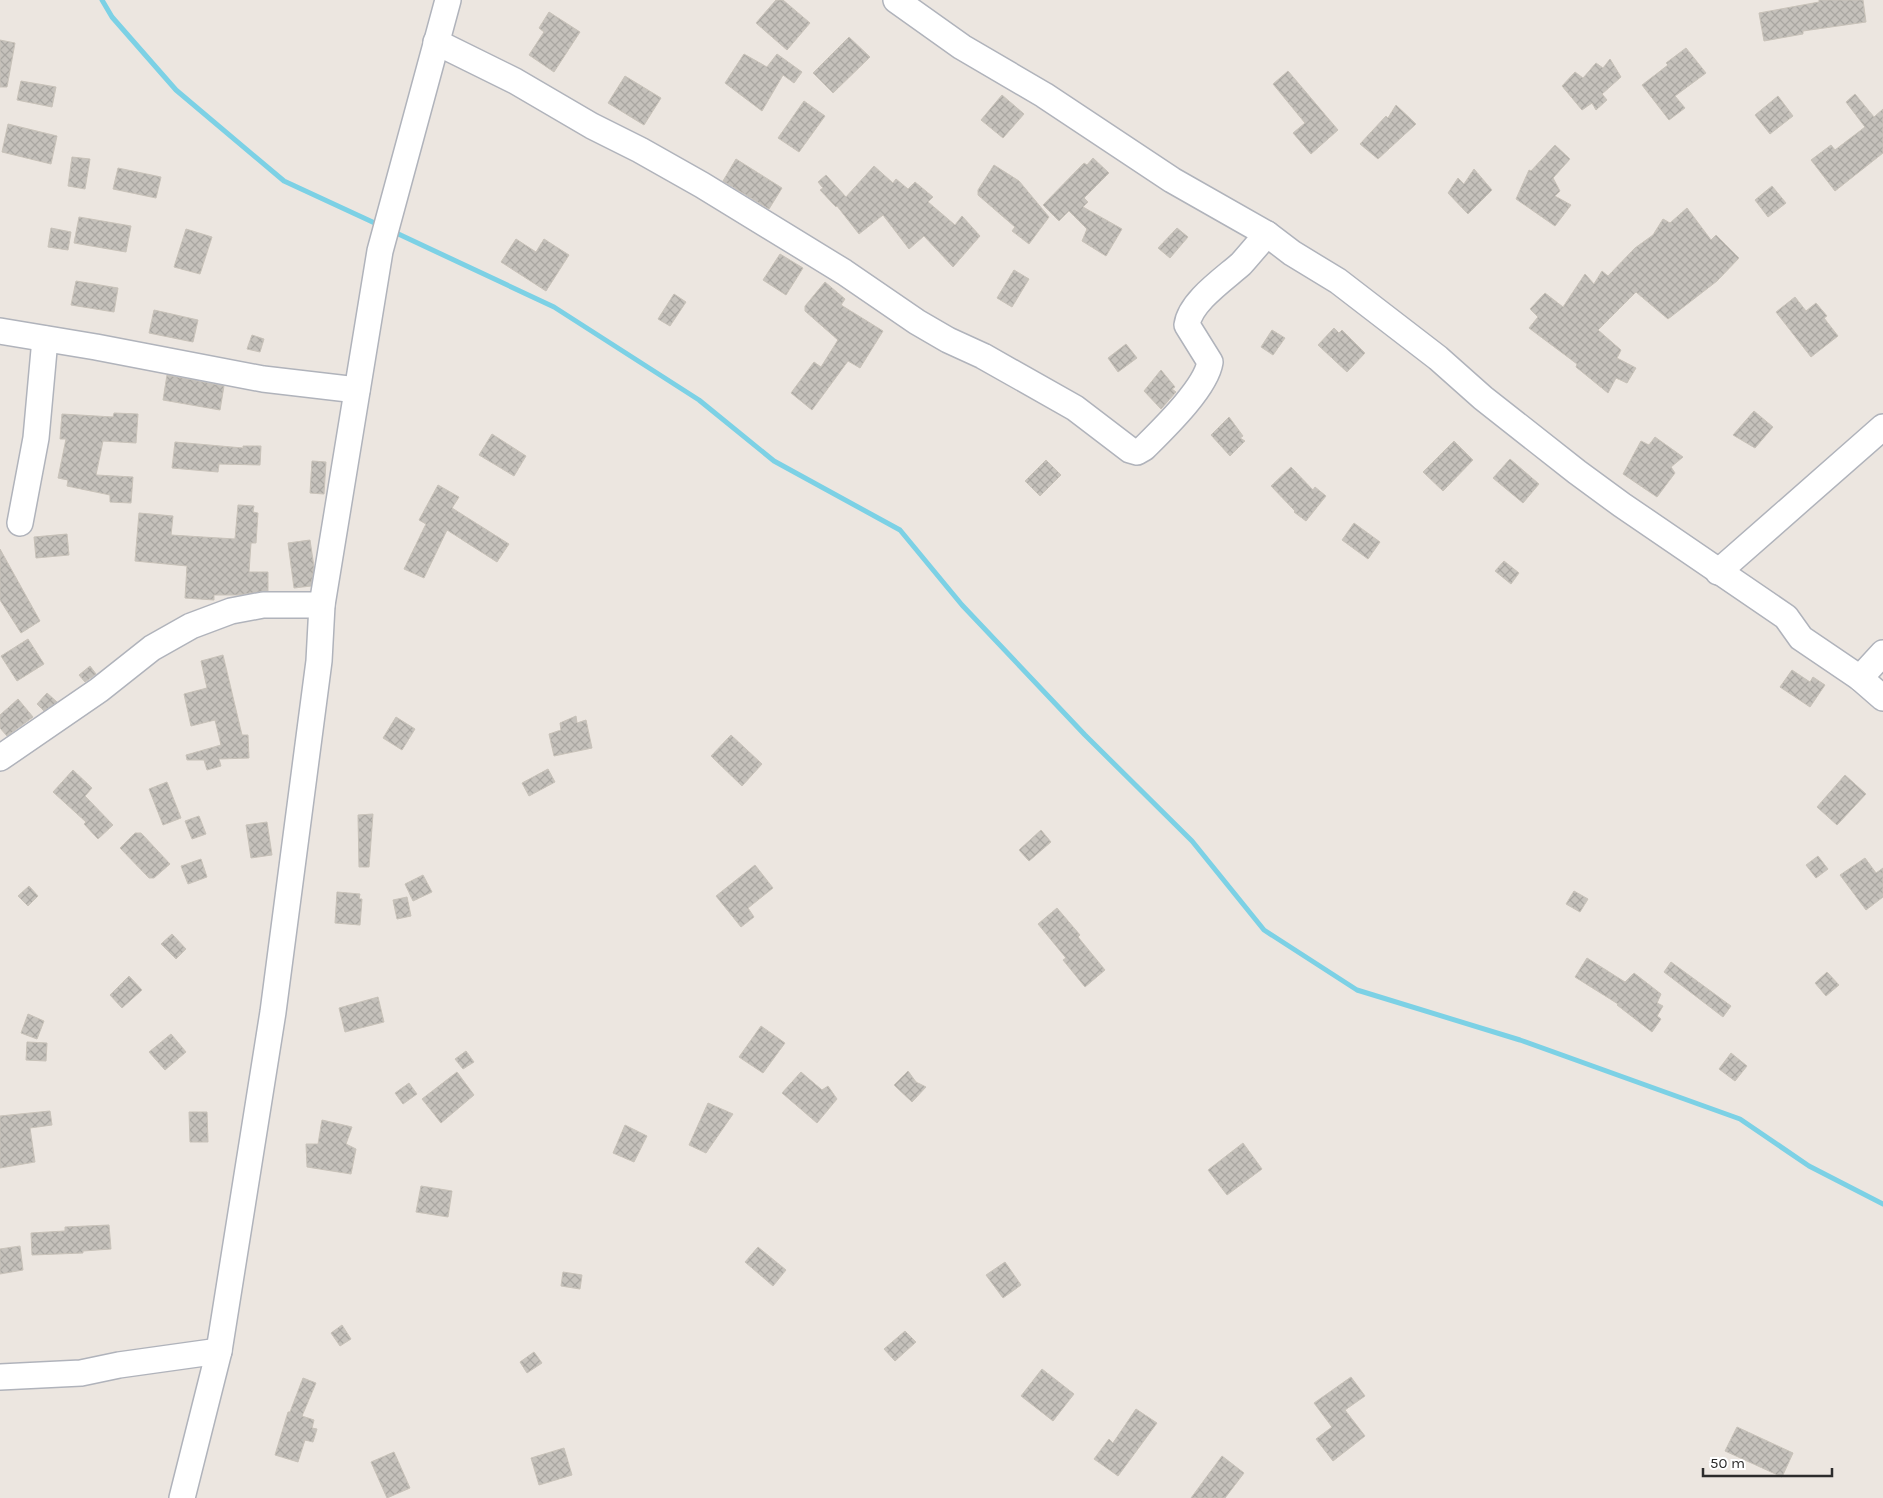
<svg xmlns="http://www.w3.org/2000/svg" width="1883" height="1498" viewBox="0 0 1883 1498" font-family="Karla,sans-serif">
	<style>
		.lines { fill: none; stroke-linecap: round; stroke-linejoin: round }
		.stream { stroke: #7cd1e5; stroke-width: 5 }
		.building { fill: url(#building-cross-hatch); stroke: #c8c2b9 }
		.minor-casing { stroke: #b0b3bb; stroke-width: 28 }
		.minor { stroke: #fff; stroke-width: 25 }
	</style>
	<defs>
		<pattern id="building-cross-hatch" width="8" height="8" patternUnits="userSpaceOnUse" patternTransform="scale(1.25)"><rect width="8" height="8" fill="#c5c1bb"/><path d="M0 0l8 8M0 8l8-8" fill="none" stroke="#a9a6a1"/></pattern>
	</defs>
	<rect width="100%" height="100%" fill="#ece6e0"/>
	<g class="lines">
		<g class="stream">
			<polyline points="102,0 112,17 176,90 284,181 379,225"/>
			<polyline points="392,231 554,307 699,400 774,461 900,530 962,605 1085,735 1192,841 1264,930 1357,990 1520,1040 1740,1119 1809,1166 1883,1204"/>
		</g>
	</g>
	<g class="building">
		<polygon points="776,0 783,0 810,23 787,50 756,23"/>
		<polygon points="1819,0 1863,0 1866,22 1803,31 1803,34 1764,41 1759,13 1819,2"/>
		<polygon points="549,12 580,32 554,72 529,55 544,32 539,28"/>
		<polygon points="849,37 870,57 833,93 813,73"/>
		<polygon points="0,40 15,43 7,87 0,87"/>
		<polygon points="1686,48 1706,73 1675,96 1685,108 1669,120 1642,85 1668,65 1666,63"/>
		<polygon points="744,54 767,67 777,54 802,72 794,83 783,75 762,111 725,83"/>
		<polygon points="1610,59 1621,77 1602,94 1607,100 1596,110 1592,103 1582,110 1562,86 1575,72 1583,78 1596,63 1603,68"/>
		<polygon points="1288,71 1338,130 1311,154 1293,133 1305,123 1273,84"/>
		<polygon points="625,76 661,98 644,125 608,103"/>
		<polygon points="21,81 56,87 52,107 17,100"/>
		<polygon points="1855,94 1874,117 1883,109 1883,153 1835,191 1811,160 1831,145 1835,150 1865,127 1846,102"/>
		<polygon points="1002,95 1024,114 1003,138 981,120"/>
		<polygon points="1778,96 1793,116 1770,134 1755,115"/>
		<polygon points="804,101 825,116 799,152 778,138"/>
		<polygon points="1396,105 1416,124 1378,159 1360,144 1386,116 1388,118"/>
		<polygon points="8,124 57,136 51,164 2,152"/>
		<polygon points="1555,145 1570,159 1553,178 1560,191 1555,196 1571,205 1555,226 1516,199 1529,170 1531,171"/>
		<polygon points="72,157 90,159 85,189 68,186"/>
		<polygon points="1093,158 1109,173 1084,198 1088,202 1083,207 1122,229 1106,256 1082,241 1087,229 1069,211 1059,221 1043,205 1084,163 1087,165"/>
		<polygon points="736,159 782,188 769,209 723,181"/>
		<polygon points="994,165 1019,181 1049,217 1029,244 1012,231 1015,227 978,195 978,190"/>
		<polygon points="874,166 893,183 896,179 908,189 915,182 933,197 928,202 955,225 962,216 980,236 953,267 924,236 909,249 883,215 859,234 837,206 836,207 820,190 823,188 818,182 826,175 846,197"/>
		<polygon points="118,168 161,177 156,198 113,189"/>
		<polygon points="1474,169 1492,190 1468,214 1448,193 1458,178 1464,184"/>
		<polygon points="1772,186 1786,203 1768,217 1755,200"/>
		<polygon points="1687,208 1711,240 1716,235 1739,258 1717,281 1668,319 1636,292 1598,330 1621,350 1617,358 1636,368 1627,383 1616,378 1608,393 1576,367 1577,364 1529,328 1538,317 1530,309 1545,293 1563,307 1585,274 1594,284 1602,271 1608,276 1635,248 1653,235 1663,219 1670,223"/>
		<polygon points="79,217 131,226 126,252 74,243"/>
		<polygon points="51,228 71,232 68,250 48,247"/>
		<polygon points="1177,228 1188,237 1170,258 1158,248"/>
		<polygon points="186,229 212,237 200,274 174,267"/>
		<polygon points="516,239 536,252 544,239 569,255 546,291 501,262"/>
		<polygon points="780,254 803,268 786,295 763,280"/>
		<polygon points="1014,270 1029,279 1012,307 997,298"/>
		<polygon points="76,281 118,288 114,312 71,305"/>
		<polygon points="825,282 845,299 841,305 883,331 860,368 848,361 812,410 791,393 814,362 821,367 838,340 805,311 805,306"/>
		<polygon points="674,294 686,302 670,326 658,319"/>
		<polygon points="1795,297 1806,311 1816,303 1827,316 1824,318 1838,336 1811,357 1776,312"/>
		<polygon points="154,310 198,320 193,342 149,333"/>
		<polygon points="1334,328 1339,333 1342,330 1365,353 1347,372 1318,345"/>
		<polygon points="1272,330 1285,338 1273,355 1261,347"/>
		<polygon points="252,335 264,339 260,352 247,349"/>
		<polygon points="1126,344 1137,358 1118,372 1108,358"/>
		<polygon points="1161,370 1175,387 1172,389 1176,392 1161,409 1144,391"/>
		<polygon points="167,375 224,386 220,410 163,400"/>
		<polygon points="1754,411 1773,427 1755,448 1733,435"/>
		<polygon points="114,413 138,414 136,443 103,441 96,475 133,477 131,503 110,502 110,495 67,486 68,480 58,478 66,439 60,439 62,414 113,417"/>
		<polygon points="1229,417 1243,436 1240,438 1245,441 1230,456 1211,435"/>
		<polygon points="492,434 526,456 514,476 479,455"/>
		<polygon points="1655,437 1683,457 1671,467 1675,473 1657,497 1623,474 1641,441 1649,445"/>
		<polygon points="1454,441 1473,460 1443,491 1423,472"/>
		<polygon points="175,442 243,448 243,446 261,446 260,465 219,464 218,472 172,468"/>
		<polygon points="1510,459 1539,484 1523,503 1493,478"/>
		<polygon points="1046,460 1061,475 1040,496 1025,481"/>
		<polygon points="312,461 326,462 324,494 310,493"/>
		<polygon points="1291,467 1313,490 1315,487 1326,496 1306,521 1294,512 1295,511 1271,486"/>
		<polygon points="438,485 459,497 452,508 509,544 497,562 447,530 424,578 404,569 426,524 419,520"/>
		<polygon points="238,505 254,506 253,512 258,513 256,543 251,543 249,572 268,572 268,591 237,595 214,595 214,600 185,598 187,566 135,561 139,513 173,516 171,535 235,539"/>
		<polygon points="1354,523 1380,542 1368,559 1342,540"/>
		<polygon points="67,534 69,555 36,558 34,537"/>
		<polygon points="310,540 314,567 311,586 294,588 288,543"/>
		<polygon points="0,549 40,621 21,633 0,600"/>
		<polygon points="1504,561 1519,573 1511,584 1495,571"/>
		<polygon points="28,639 44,664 17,681 1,656"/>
		<polygon points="223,655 242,735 248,735 249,758 219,759 221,766 207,770 204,760 187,760 186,755 221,745 215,720 191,726 184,694 207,688 201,661"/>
		<polygon points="90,666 96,674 85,682 79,675"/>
		<polygon points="1792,670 1810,682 1813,677 1825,685 1810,707 1780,687"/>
		<polygon points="47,693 57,702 44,711 37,704"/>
		<polygon points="18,699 33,717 7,736 0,728 0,715"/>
		<polygon points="576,716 577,723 586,720 592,748 554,756 549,734 561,730 560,723"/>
		<polygon points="396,717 415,729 402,750 383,738"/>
		<polygon points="731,735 762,764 742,786 711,756"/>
		<polygon points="548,769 555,782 529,796 522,783"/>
		<polygon points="73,770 92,788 85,796 113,825 98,839 84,824 86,822 53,792"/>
		<polygon points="1845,775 1866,794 1837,825 1817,807"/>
		<polygon points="167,782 181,818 163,825 149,789"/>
		<polygon points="373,814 369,867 359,867 358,815"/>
		<polygon points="199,816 206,834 192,839 185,821"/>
		<polygon points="267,822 272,855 251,858 246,825"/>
		<polygon points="1041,830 1051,842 1029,861 1019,850"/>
		<polygon points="135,833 141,833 170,864 154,878 149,878 120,848"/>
		<polygon points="1818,856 1828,869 1816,878 1806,865"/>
		<polygon points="1865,858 1876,873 1883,868 1883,897 1866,910 1840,875"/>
		<polygon points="201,859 207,877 188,884 181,866"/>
		<polygon points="755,865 773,888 748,908 754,917 741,927 716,896"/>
		<polygon points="423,875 432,892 413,901 405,884"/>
		<polygon points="29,886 38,896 28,906 18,896"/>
		<polygon points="1574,891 1588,899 1580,912 1566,904"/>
		<polygon points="337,892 360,894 359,899 362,899 360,925 335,923"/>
		<polygon points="407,897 411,916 397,919 393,900"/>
		<polygon points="1057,908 1080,935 1078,937 1105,970 1085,987 1063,960 1066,958 1038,924"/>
		<polygon points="172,934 186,949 176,959 161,944"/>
		<polygon points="1587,958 1625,982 1634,973 1661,994 1657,1003 1663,1006 1657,1016 1661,1019 1652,1032 1617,1005 1618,1004 1575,977"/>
		<polygon points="1671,962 1731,1006 1723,1017 1664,972"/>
		<polygon points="1827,972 1839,985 1826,996 1815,983"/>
		<polygon points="129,976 142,990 122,1008 110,995"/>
		<polygon points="378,997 384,1022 345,1032 339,1008"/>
		<polygon points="28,1014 44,1021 37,1039 21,1033"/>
		<polygon points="761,1026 785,1043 763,1073 739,1057"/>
		<polygon points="171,1034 186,1052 165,1070 149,1052"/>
		<polygon points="27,1042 47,1043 46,1061 26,1060"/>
		<polygon points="466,1051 474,1062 463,1069 455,1059"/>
		<polygon points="1731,1053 1747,1066 1735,1081 1719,1069"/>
		<polygon points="908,1071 916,1082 926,1087 912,1102 894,1085"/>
		<polygon points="457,1072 474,1095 441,1123 422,1099"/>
		<polygon points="801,1072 822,1090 828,1086 837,1099 817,1123 782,1093"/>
		<polygon points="409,1083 417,1094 403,1104 395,1093"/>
		<polygon points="708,1103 733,1114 706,1153 689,1145"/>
		<polygon points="50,1111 52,1125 30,1128 35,1162 0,1168 0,1116"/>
		<polygon points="189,1112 207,1112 208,1142 190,1142"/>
		<polygon points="322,1120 352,1127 346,1144 356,1149 351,1174 307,1167 306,1144 318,1144"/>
		<polygon points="625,1125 647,1136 634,1162 613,1153"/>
		<polygon points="1243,1143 1262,1169 1227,1195 1208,1170"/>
		<polygon points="421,1186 452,1191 448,1217 416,1212"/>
		<polygon points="109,1225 111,1249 83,1251 83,1253 32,1255 31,1233 65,1231 65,1227"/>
		<polygon points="20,1246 23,1270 0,1274 0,1249"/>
		<polygon points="758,1247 786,1270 773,1286 745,1262"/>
		<polygon points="1005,1262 1021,1285 1003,1298 986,1275"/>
		<polygon points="563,1272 582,1275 580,1289 561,1286"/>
		<polygon points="342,1325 351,1339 340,1346 331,1333"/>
		<polygon points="905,1331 916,1342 895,1361 884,1349"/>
		<polygon points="534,1352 542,1363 527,1373 520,1362"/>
		<polygon points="1042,1369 1074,1394 1053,1421 1021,1396"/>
		<polygon points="1351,1377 1365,1396 1345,1410 1365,1436 1333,1461 1316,1439 1332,1427 1314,1403"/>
		<polygon points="303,1378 316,1383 302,1416 314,1420 312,1428 317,1429 313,1442 305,1440 298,1462 275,1455 288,1412 290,1412"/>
		<polygon points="1136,1409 1157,1423 1118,1476 1094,1459 1109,1439 1113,1443"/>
		<polygon points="1737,1427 1793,1453 1782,1477 1725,1451"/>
		<polygon points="564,1448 572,1475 539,1485 531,1458"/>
		<polygon points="394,1452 410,1488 387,1498 371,1462"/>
		<polygon points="1222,1456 1244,1473 1225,1498 1191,1498"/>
	</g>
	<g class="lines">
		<g class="minor-casing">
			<g id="minor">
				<polyline points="896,0 962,47 1044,95 1172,180 1267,234 1292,253 1338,281 1438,358 1483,398 1577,472 1622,505 1786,617 1801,638 1860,678 1883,698"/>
				<path d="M436 42 515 81 592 126 640 150 702 185 844 272 917 322 948 340 983 356 1075 408 1130 450 1137 452 1144 448C1163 429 1206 388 1210 362L1187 325C1190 302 1224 279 1241 264 1250 254 1258 244 1267 234"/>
				<polyline points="0,331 96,347 263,379 357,390"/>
				<polyline points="20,523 36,438 45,339"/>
				<polyline points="1718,572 1883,427"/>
				<polyline points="1860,678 1883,653"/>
				<polyline points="0,758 99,690 152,648 191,626 231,611 263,605 322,605"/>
				<polyline points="0,1377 81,1373 119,1365 219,1351"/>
				<polyline points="182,1498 219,1351 273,1012 319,661 322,605 380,251 448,0"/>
			</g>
		</g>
		<use href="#minor" class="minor"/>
	</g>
	<path d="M1703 1468v8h129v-8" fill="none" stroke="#2c2c2c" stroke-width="2.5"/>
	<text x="1710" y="1468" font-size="15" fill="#2c2c2c" stroke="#ffffff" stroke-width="4" paint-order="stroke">50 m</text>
</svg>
